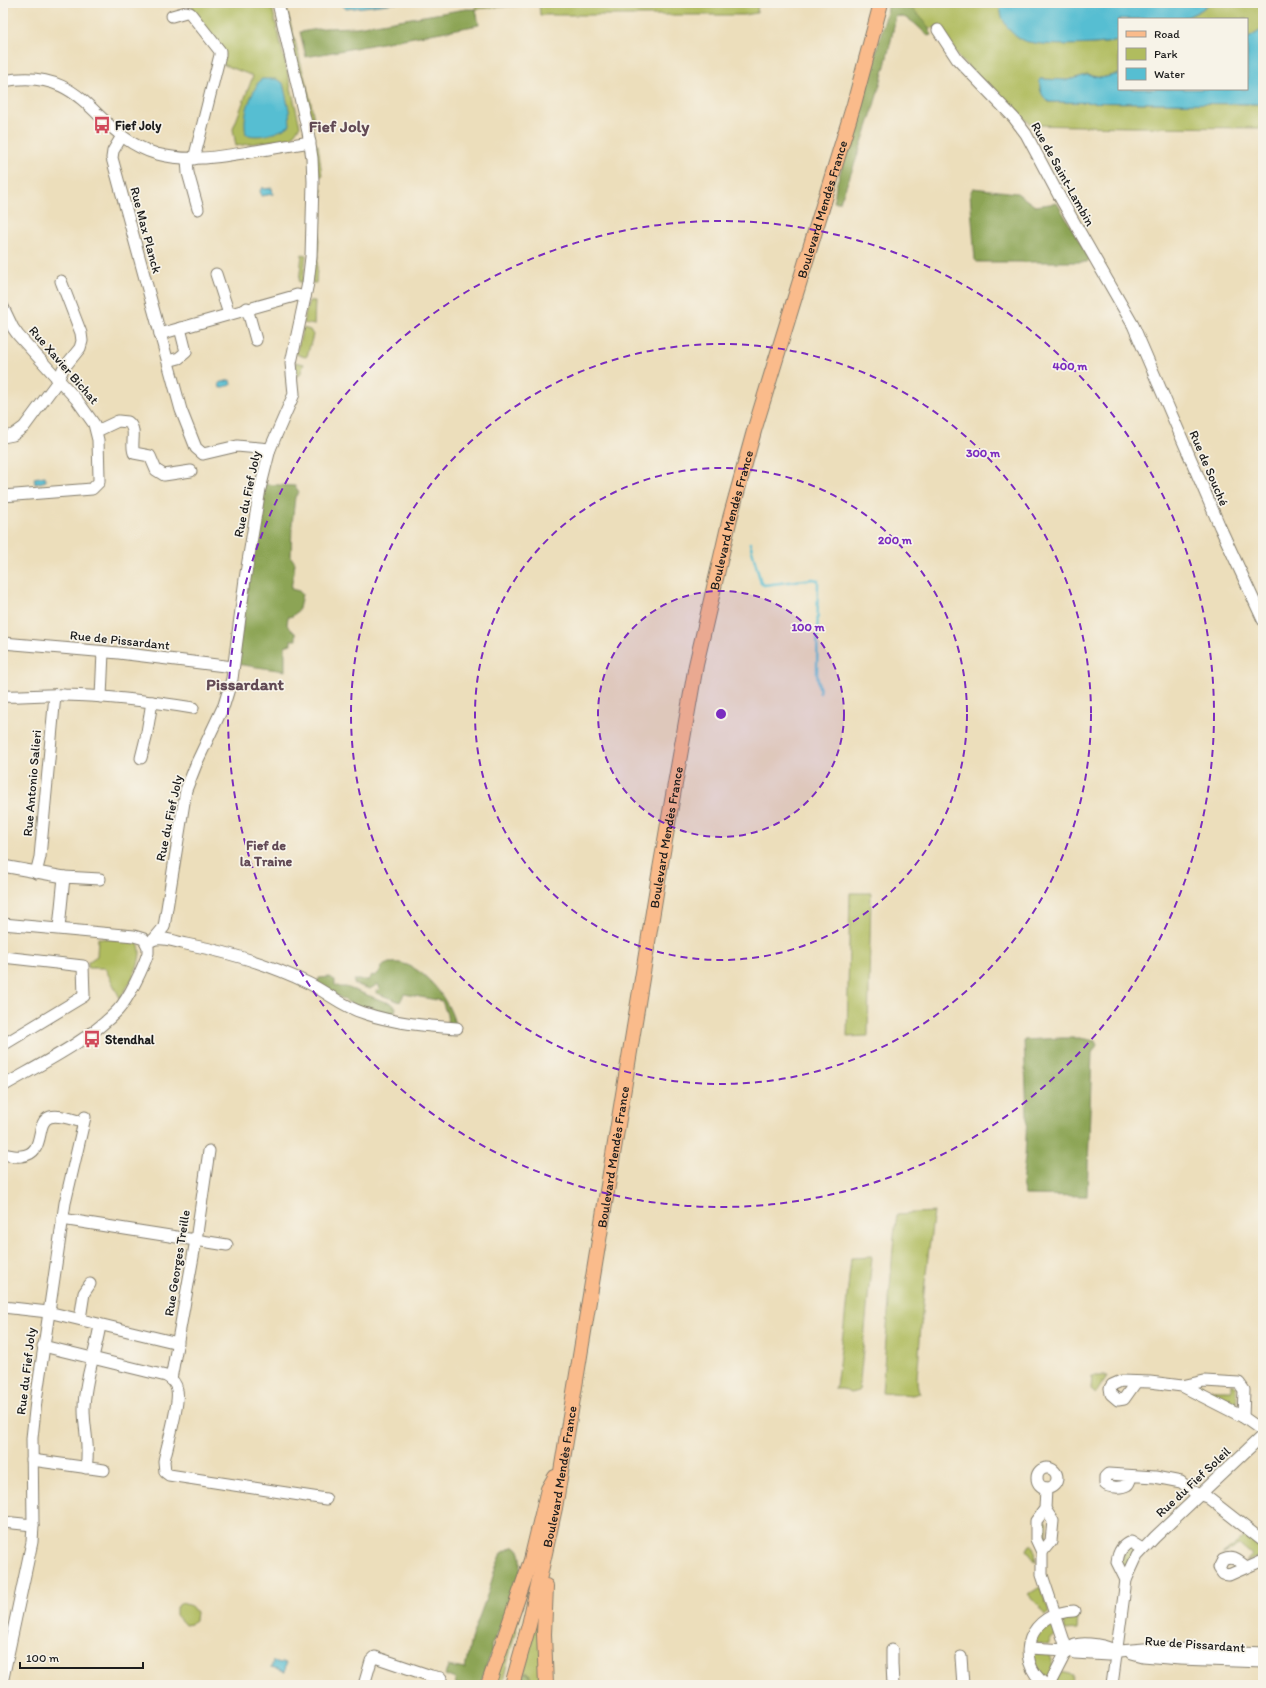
<svg xmlns="http://www.w3.org/2000/svg" width="1266" height="1688" viewBox="0 0 1266 1688" font-family="Itim,sans-serif">
	<style>
		.green { fill: #b0bc5e; stroke: #666c3d }
		.forest { fill: #8ca455; stroke: #546038 }
		.water { fill: #56bed2; stroke: #396d77 }
		.lines { fill: none; stroke-linecap: round; stroke-linejoin: round }
		.stream { stroke: #56bed2; stroke-width: 2.5 }
		.minor-casing { stroke: #847d6c; stroke-width: 13 }
		.major-casing { stroke: #847d6c; stroke-width: 16 }
		.minor { stroke: #fff; stroke-width: 11 }
		.major { stroke: #fabb8b; stroke-width: 14 }
		.ring { fill: none; stroke: #7b2cbf; stroke-width: 2; stroke-dasharray: 7 5 }
		.labels { text-anchor: middle; dominant-baseline: central; stroke-width: 3.5; stroke-linejoin: round; paint-order: stroke }
		.poi-label { font-size: 13px; font-weight: bold; fill: #1c1c1c; stroke: #f7f3e8; text-anchor: start }
		.street-label { font-size: 13px; fill: #1c1c1c; stroke: #f7f3e8 }
		.neighbourhood-label { font-size: 14px; font-weight: bold; fill: #624a55; stroke: #f7f3e8 }
		.district-label { font-size: 17px; font-weight: bold; fill: #624a55; stroke: #f7f3e8 }
		.centre { fill: #7b2cbf; stroke: #f7f3e8; stroke-width: 2 }
		.ring-label { font-size: 12px; text-anchor: middle; font-weight: bold; fill: #7b2cbf; stroke: #f7f3e8; stroke-width: 3.5; stroke-linejoin: round; paint-order: stroke }
	</style>
	<rect width="100%" height="100%" fill="#f7f3e8"/>
	<filter id="ink" filterUnits="userSpaceOnUse"><feTurbulence type="fractalNoise" baseFrequency=".025" numOctaves="2"/><feDisplacementMap in="SourceGraphic" scale="8" xChannelSelector="R" yChannelSelector="G"/><feConvolveMatrix kernelMatrix="1 2 1 2 8 2 1 2 1" color-interpolation-filters="sRGB"/></filter>
	<filter id="wash" filterUnits="userSpaceOnUse"><feTurbulence type="fractalNoise" baseFrequency=".012" numOctaves="4" result="noise"/><feDisplacementMap in="SourceGraphic" scale="16" xChannelSelector="R" yChannelSelector="G"/><feGaussianBlur stdDeviation="0.9" result="paint"/><feColorMatrix in="noise" values="0 0 0 0 0 0 0 0 0 0 0 0 0 0 0 0 0 1.4 0 .05"/><feComposite in="paint" operator="in"/></filter>
	<g filter="url(#wash)">
		<rect width="100%" height="100%" fill="#ecdebb"/>
		<g class="green">
			<polygon points="191,3 271,3 300,126 291,138 236,146 233,129 253,76 222,64 194,14"/>
			<polygon points="282,3 285,3 311,103 315,126 310,127"/>
			<polygon points="475,3 758,3 757,13 744,15 540,15 539,4 476,9"/>
			<path d="M905 3H1000L1022 40C1054 44 1087 47 1119 41V74L1101 78 1087 75 1068 80 1040 79 1049 102 1263 104V128L1129 127 1032 125 998 96 960 59 940 28H929L919 16Z"/>
			<polygon points="1210,3 1263,3 1263,29 1247,39 1247,19 1183,19 1201,10"/>
			<polygon points="318,145 322,176 317,176 314,146"/>
			<polygon points="316,189 322,189 316,283 312,283"/>
			<polygon points="302,254 306,255 303,282 299,282"/>
			<polygon points="309,301 315,301 314,325 303,323"/>
			<polygon points="303,328 310,330 313,335 307,356 305,357 296,354"/>
			<polygon points="295,362 304,364 300,375 297,377"/>
			<polygon points="850,893 871,893 868,1036 847,1037"/>
			<path d="M98 938 133 941 139 945C144 961 129 985 120 998L105 968H88V962L97 956Z"/>
			<path d="M934 1212C927 1259 922 1306 919 1354 919 1365 914 1383 920 1393L912 1395 882 1392 894 1235 897 1214Z"/>
			<polygon points="872,1257 859,1391 850,1393 843,1389 834,1389 836,1386 844,1326 851,1258"/>
			<polygon points="1092,1376 1107,1376 1096,1393 1091,1389"/>
			<polygon points="1202,1383 1203,1390 1232,1390 1232,1384 1237,1387 1237,1406 1235,1408 1200,1392 1197,1387"/>
			<polygon points="1042,1521 1046,1521 1046,1542 1041,1542"/>
			<polygon points="1246,1536 1261,1548 1263,1552 1261,1556 1245,1562 1252,1555 1239,1544 1230,1550 1222,1554"/>
			<polygon points="1032,1544 1035,1550 1036,1562 1027,1551 1029,1546"/>
			<polygon points="1130,1547 1135,1550 1125,1568 1120,1562 1127,1548"/>
			<polygon points="1040,1587 1050,1613 1045,1615 1039,1607 1040,1606 1029,1594"/>
			<polygon points="526,1588 502,1685 492,1685"/>
			<polygon points="541,1602 542,1685 535,1685 529,1674 524,1672"/>
			<polygon points="182,1603 191,1606 196,1612 195,1620 191,1624 185,1625 176,1615 176,1607"/>
			<polygon points="1066,1614 1078,1615 1077,1629 1065,1630 1060,1615"/>
			<polygon points="1053,1618 1059,1632 1051,1639 1048,1645 1034,1642 1035,1637"/>
			<polygon points="1032,1652 1048,1652 1052,1664 1056,1669 1047,1682 1040,1675"/>
			<polygon points="1061,1672 1073,1675 1072,1685 1054,1685"/>
		</g>
		<g class="forest">
			<path d="M888 3H905C914 11 929 22 931 35L928 36C918 27 910 16 896 16 884 80 864 142 840 202H834L836 186 865 93 888 8Z"/>
			<polygon points="466,9 476,9 479,25 306,57 300,32 325,28 357,27"/>
			<polygon points="973,188 1017,193 1035,206 1057,203 1090,259 1087,262 977,262 975,260 970,193"/>
			<polygon points="263,484 295,486 299,492 295,497 292,524 291,557 295,563 291,589 299,591 302,594 299,609 293,616 288,617 287,625 296,634 296,640 291,640 291,644 285,646 285,671 236,664"/>
			<path d="M389 963C394 963 399 962 404 964 427 970 451 1003 455 1025L448 1024 447 1015 442 1001 404 994 400 1002 376 993V991L380 989 378 984 370 989 354 984V980H368L372 975 375 976 381 970 382 966Z"/>
			<polygon points="329,977 335,980 335,985 340,987 346,987 383,1001 391,1003 396,1007 394,1017 360,1009 317,984 319,978"/>
			<polygon points="1061,1038 1080,1038 1095,1041 1097,1045 1092,1053 1087,1196 1025,1195 1022,1184 1025,1157 1027,1115 1024,1040"/>
			<path d="M512 1547H516C534 1561 500 1629 491 1646L492 1651 480 1685H456L455 1679 445 1675 448 1666 465 1669 471 1639 489 1590 495 1569 502 1553Z"/>
			<polygon points="524,1672 529,1674 535,1685 520,1685"/>
		</g>
		<g class="water">
			<polygon points="340,3 397,3 346,9"/>
			<path d="M1000 3H1210L1201 10 1183 19H1119V41C1100 45 1035 48 1020 39 1007 31 1000 18 1000 3Z"/>
			<path d="M1263 29V104L1049 102C1041 96 1039 89 1040 79L1068 80 1087 75 1101 78 1119 74V89H1247V39Z"/>
			<path d="M262 79H276L283 83 289 110 290 125C280 133 257 139 246 134 242 115 250 98 259 81Z"/>
			<polygon points="263,187 264,189 272,188 273,194 261,196 260,190"/>
			<polygon points="230,380 231,385 220,388 219,383"/>
			<polygon points="45,476 46,481 35,484 34,478"/>
			<polygon points="273,1661 281,1663 282,1662 286,1663 285,1672 271,1668"/>
		</g>
		<g class="lines">
			<polyline class="stream" points="750,543 761,583 764,585 813,579 818,580 817,674 820,693"/>
		</g>
	</g>
	<g filter="url(#ink)">
		<g class="lines">
			<g class="minor-casing">
				<g id="minor">
					<polyline points="172,16 186,12 190,13 220,51 220,55 194,159"/>
					<polyline points="938,30 957,59 1014,118 1026,134 1058,194 1133,325 1220,527 1263,620"/>
					<path d="M3 81C88 65 92 135 157 154 191 163 223 156 256 151 274 148 293 145 310 142"/>
					<polyline points="122,136 113,151 112,158 181,410 196,448 203,454 237,446 270,449"/>
					<polyline points="187,159 188,173 198,209"/>
					<polyline points="216,274 229,314"/>
					<polyline points="3,307 13,328 18,335 77,400 94,424 98,440 99,478 99,482 92,489 3,496"/>
					<polyline points="247,308 256,340"/>
					<polyline points="160,334 291,297 297,295 305,297"/>
					<polyline points="168,361 179,358 186,352 180,328"/>
					<path d="M97 431 118 421 128 422C138 430 130 443 134 453L150 456 156 470 164 475 191 471"/>
					<polyline points="3,437 13,435 24,427 58,381 63,369 80,348 82,341 81,333 61,281"/>
					<polyline points="3,643 119,653 233,667"/>
					<path d="M3 696C24 697 44 694 65 695 108 696 150 701 193 708"/>
					<polyline points="101,697 103,652"/>
					<polyline points="141,758 146,738 152,702"/>
					<polyline points="3,866 64,877"/>
					<polyline points="36,873 40,857 55,695"/>
					<path d="M3 924 134 936 144 939 148 947V953C143 968 129 998 118 1010 90 1040 39 1065 3 1086"/>
					<polyline points="59,928 64,877 100,879"/>
					<polyline points="155,938 164,927 186,790 197,762 224,705 232,679 245,579 260,489 270,449 294,394 291,363 308,283 311,257 313,182 312,158 308,132 278,3"/>
					<path d="M151 941C160 935 176 942 186 944 228 952 269 964 308 983 327 992 343 1007 364 1013 393 1023 426 1026 457 1028"/>
					<polyline points="3,957 83,966 84,996 3,1045"/>
					<path d="M3 1154C9 1155 16 1157 21 1156 47 1154 34 1122 50 1117 59 1114 73 1120 83 1122"/>
					<polyline points="62,1219 227,1245"/>
					<polyline points="3,1307 48,1312 178,1343"/>
					<polyline points="80,1319 84,1293 90,1284"/>
					<path d="M43 1346 166 1376C172 1379 176 1383 177 1390 180 1403 167 1446 164 1461L165 1472 169 1475 326 1499"/>
					<polyline points="171,1379 196,1240 209,1151"/>
					<polyline points="1136,1382 1124,1399 1118,1400 1111,1394 1110,1388 1112,1385 1121,1381 1150,1382 1182,1386 1243,1417 1263,1431"/>
					<polyline points="1182,1386 1204,1381 1239,1383 1244,1390 1243,1417"/>
					<polyline points="32,1460 104,1470"/>
					<circle cx="1047" cy="1478" r="10"/>
					<path d="M86 1468C90 1445 84 1431 84 1409 84 1381 96 1352 100 1325"/>
					<path d="M1131 1476C1130 1479 1130 1483 1127 1485 1122 1488 1109 1488 1105 1484V1477L1108 1474 1155 1477 1181 1482 1195 1493 1207 1497 1263 1541"/>
					<polyline points="1046,1488 1045,1509 1036,1521 1036,1539 1042,1552 1042,1575 1067,1650"/>
					<polyline points="3,1522 33,1525"/>
					<polyline points="1042,1552 1051,1541 1053,1521 1045,1509"/>
					<path d="M1246 1567C1238 1561 1234 1555 1223 1560L1219 1568 1223 1574 1229 1575 1263 1560"/>
					<path d="M1126 1580 1117 1562C1118 1553 1122 1545 1131 1542L1142 1549"/>
					<polyline points="1029,1648 1067,1650 1075,1653 1108,1655 1120,1651 1156,1648 1263,1653"/>
					<polyline points="892,1650 892,1664 893,1685"/>
					<polyline points="1132,1653 1143,1656 1180,1659 1263,1662"/>
					<polyline points="961,1657 963,1685"/>
					<polyline points="3,1678 32,1542 33,1525 32,1438 36,1401 65,1203 85,1117"/>
					<polyline points="364,1685 371,1661 375,1657 431,1676 441,1678"/>
					<path d="M1046 1685C1011 1658 1031 1612 1074 1611"/>
					<path d="M1049 1685 1067 1650C1070 1648 1072 1646 1075 1645 1084 1642 1109 1645 1116 1652"/>
					<polyline points="1112,1685 1126,1580 1137,1556 1155,1537 1263,1435"/>
				</g>
			</g>
			<g class="major-casing">
				<g id="major">
					<polyline points="546,1586 544,1634 546,1685"/>
					<polyline points="488,1685 531,1560 548,1489 555,1477"/>
					<path id="s1" d="M512 1685 529 1625 555 1508 660 869 696 665 730 518 754 431 854 104 881 3"/>
				</g>
			</g>
			<use href="#minor" class="minor"/>
			<use href="#major" class="major"/>
		</g>
	</g>
	<circle cx="721" cy="714" r="123" fill="#7b2cbf" fill-opacity=".12"/>
	<g class="ring">
		<circle cx="721" cy="714" r="123"/>
		<circle cx="721" cy="714" r="246"/>
		<circle cx="721" cy="714" r="370"/>
		<circle cx="721" cy="714" r="493"/>
	</g>
	<defs>
		<g id="bus-bare" transform="scale(1.38)"><path d="M-5-6H5V4H4V6H2V4H-2V6H-4V4H-5ZM-3.5-4V0h7V-4ZM-3.5 1.2v1.5H-2V1.2ZM2 1.2v1.5H3.5V1.2Z" fill="#d1495b" stroke="#f7f3e8" stroke-width="2.5" paint-order="stroke"/></g>
	</defs>
	<g fill-rule="evenodd">
		<use href="#bus-bare" x="102" y="125"/>
		<use href="#bus-bare" x="92" y="1039"/>
	</g>
	<g class="labels">
		<g class="poi-label">
			<text x="115" y="125">Fief Joly</text>
			<text x="105" y="1039">Stendhal</text>
		</g>
		<g class="street-label">
			<text transform="translate(1063 174) rotate(61)">Rue de Saint-Lambin</text>
			<text stroke="none"><textPath href="#s1" startOffset="1510">Boulevard Mendès France</textPath></text>
			<text transform="translate(146 230) rotate(75)">Rue Max Planck</text>
			<text transform="translate(64 365) rotate(49)">Rue Xavier Bichat</text>
			<text transform="translate(1209 468) rotate(67)">Rue de Souché</text>
			<text transform="translate(247 494) rotate(-78)">Rue du Fief Joly</text>
			<text stroke="none"><textPath href="#s1" startOffset="1186">Boulevard Mendès France</textPath></text>
			<text transform="translate(120 640) rotate(6)">Rue de Pissardant</text>
			<text transform="translate(32 783) rotate(-85)">Rue Antonio Salieri</text>
			<text transform="translate(169 818) rotate(-78)">Rue du Fief Joly</text>
			<text stroke="none"><textPath href="#s1" startOffset="862">Boulevard Mendès France</textPath></text>
			<text stroke="none"><textPath href="#s1" startOffset="538">Boulevard Mendès France</textPath></text>
			<text transform="translate(177 1263) rotate(-81)">Rue Georges Treille</text>
			<text transform="translate(26 1371) rotate(-83)">Rue du Fief Joly</text>
			<text stroke="none"><textPath href="#s1" startOffset="214">Boulevard Mendès France</textPath></text>
			<text transform="translate(1193 1482) rotate(-43)">Rue du Fief Soleil</text>
			<text transform="translate(1195 1644) rotate(4)">Rue de Pissardant</text>
		</g>
		<g class="neighbourhood-label">
			<text x="266" y="845">Fief de<tspan x="266" dy="16">la Traine</tspan></text>
		</g>
		<g class="district-label">
			<text x="339" y="126">Fief Joly</text>
			<text x="245" y="684">Pissardant</text>
		</g>
	</g>
	<circle cx="721" cy="714" r="6" class="centre"/>
	<g class="ring-label">
		<text x="1070" y="370">400 m</text>
		<text x="983" y="457">300 m</text>
		<text x="895" y="544">200 m</text>
		<text x="808" y="631">100 m</text>
	</g>
	<rect width="1266" height="1688" fill="none" stroke="#f7f3e8" stroke-width="16"/>
	<rect x="1118" y="18" width="130" height="72" fill="#f7f3e8" stroke="#9f9d96"/>
	<rect x="1126" y="31" width="20" height="6" fill="#fabb8b" stroke="#9f9d96"/>
	<text x="1154" y="38" font-size="12" fill="#1c1c1c">Road</text>
	<rect x="1126" y="48" width="20" height="12" fill="#b0bc5e" stroke="#9f9d96"/>
	<text x="1154" y="58" font-size="12" fill="#1c1c1c">Park</text>
	<rect x="1126" y="68" width="20" height="12" fill="#56bed2" stroke="#9f9d96"/>
	<text x="1154" y="78" font-size="12" fill="#1c1c1c">Water</text>
	<path d="M20 1662v6h123v-6" fill="none" stroke="#1c1c1c" stroke-width="2"/>
	<text x="26" y="1662" font-size="12" fill="#1c1c1c" stroke="#f7f3e8" stroke-width="3" paint-order="stroke">100 m</text>
</svg>
